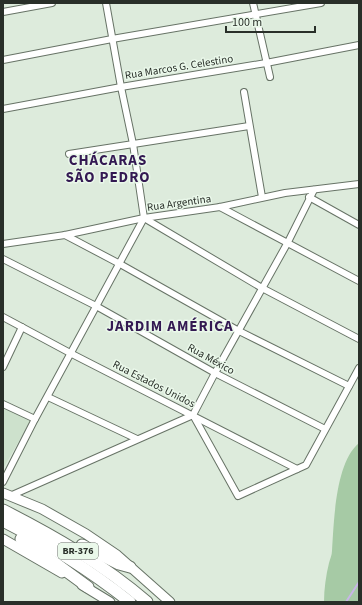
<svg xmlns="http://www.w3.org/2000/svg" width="362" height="605" viewBox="0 0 362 605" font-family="'Source Sans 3',sans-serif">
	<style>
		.built { fill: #cde1cc }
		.green { fill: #a6caa5 }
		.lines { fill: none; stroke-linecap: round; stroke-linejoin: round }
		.stream { stroke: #c8b6e8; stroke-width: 2 }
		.street-casing { stroke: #677366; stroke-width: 8 }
		.secondary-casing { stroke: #677366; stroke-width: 11 }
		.highway-casing { stroke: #677366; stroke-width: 13 }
		.street { stroke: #fff; stroke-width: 6 }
		.secondary { stroke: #fff; stroke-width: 9 }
		.highway { stroke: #fff; stroke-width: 11 }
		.labels { text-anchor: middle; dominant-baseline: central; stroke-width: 3; stroke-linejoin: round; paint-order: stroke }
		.shield { fill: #eaf8ea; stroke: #636b63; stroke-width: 1 }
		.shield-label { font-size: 10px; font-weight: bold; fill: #292f29 }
		.street-label { font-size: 11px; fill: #292f29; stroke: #eaf8ea }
		.district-label { font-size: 15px; font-weight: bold; letter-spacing: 1px; fill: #331952; stroke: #eaf8ea }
	</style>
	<rect width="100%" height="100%" fill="#ddebdc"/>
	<polygon class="built" points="3,408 31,420 3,469"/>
	<path class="green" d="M359 443V602H324C324 589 326 575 329 563 330 559 332 555 332 551 334 522 335 463 359 443Z"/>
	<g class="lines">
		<polyline class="stream" points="346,602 359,582"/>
		<g class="street-casing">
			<g id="street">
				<polyline points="106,3 121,87 133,144 144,218"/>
				<polyline points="253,3 270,77"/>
				<polyline points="3,12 52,3"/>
				<polyline points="3,60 112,39 321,3"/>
				<polyline points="244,92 262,197"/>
				<polyline points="3,109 121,87 266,63 359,45"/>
				<polyline points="69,154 249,126"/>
				<polyline points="309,197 359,225"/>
				<polyline points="220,207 359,281"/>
				<polyline points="144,218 262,288 359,339"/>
				<polyline points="65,235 120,264 239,331 349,386"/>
				<polyline points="3,244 65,235 144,218 220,207 285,193 359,184"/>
				<polyline points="3,259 96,306 215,373 325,429"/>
				<polyline points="3,317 72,354 297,469"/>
				<polyline points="3,367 22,327"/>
				<polyline points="48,397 137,439"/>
				<polyline points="3,404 35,419"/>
				<polyline points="193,415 238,496 306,465 359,368"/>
				<polyline points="193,415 215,373 288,242 314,190"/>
				<polyline points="3,482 35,419 144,218"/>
				<polyline points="10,496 193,415"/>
			</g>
		</g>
		<g class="secondary-casing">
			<g id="secondary">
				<polyline points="3,493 42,509 86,534 117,555 170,602"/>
				<polyline points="3,539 62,573"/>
				<polyline points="82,585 110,602"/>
			</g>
		</g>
		<g class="highway-casing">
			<g id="highway">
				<path d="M3 510C54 536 103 564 147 602"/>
				<path d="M3 521C48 544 91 571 130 602"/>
				<polyline points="21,539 47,557 88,587"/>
				<polyline points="82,545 119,564 130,567"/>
			</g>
		</g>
		<use href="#street" class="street"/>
		<use href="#secondary" class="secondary"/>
		<use href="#highway" class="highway"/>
	</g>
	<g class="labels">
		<rect class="shield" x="58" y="543" width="40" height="16" rx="3"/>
		<g class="shield-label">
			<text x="78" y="551">BR-376</text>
		</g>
		<g class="street-label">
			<text transform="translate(179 67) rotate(-9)">Rua Marcos G. Celestino</text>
			<text transform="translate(179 203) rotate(-8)">Rua Argentina</text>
			<text transform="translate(211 359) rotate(29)">Rua México</text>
			<text transform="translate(154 384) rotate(27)">Rua Estados Unidos</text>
		</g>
		<g class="district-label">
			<text x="108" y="160">CHÁCARAS<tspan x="108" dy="17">SÃO PEDRO</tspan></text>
			<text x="170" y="326">JARDIM AMÉRICA</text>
		</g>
	</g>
	<rect width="362" height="605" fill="none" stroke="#292f29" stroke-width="8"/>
	<path d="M226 26v6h89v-6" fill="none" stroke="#292f29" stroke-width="2"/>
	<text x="232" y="26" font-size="12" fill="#292f29" stroke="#eaf8ea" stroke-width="3" paint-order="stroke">100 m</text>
</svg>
